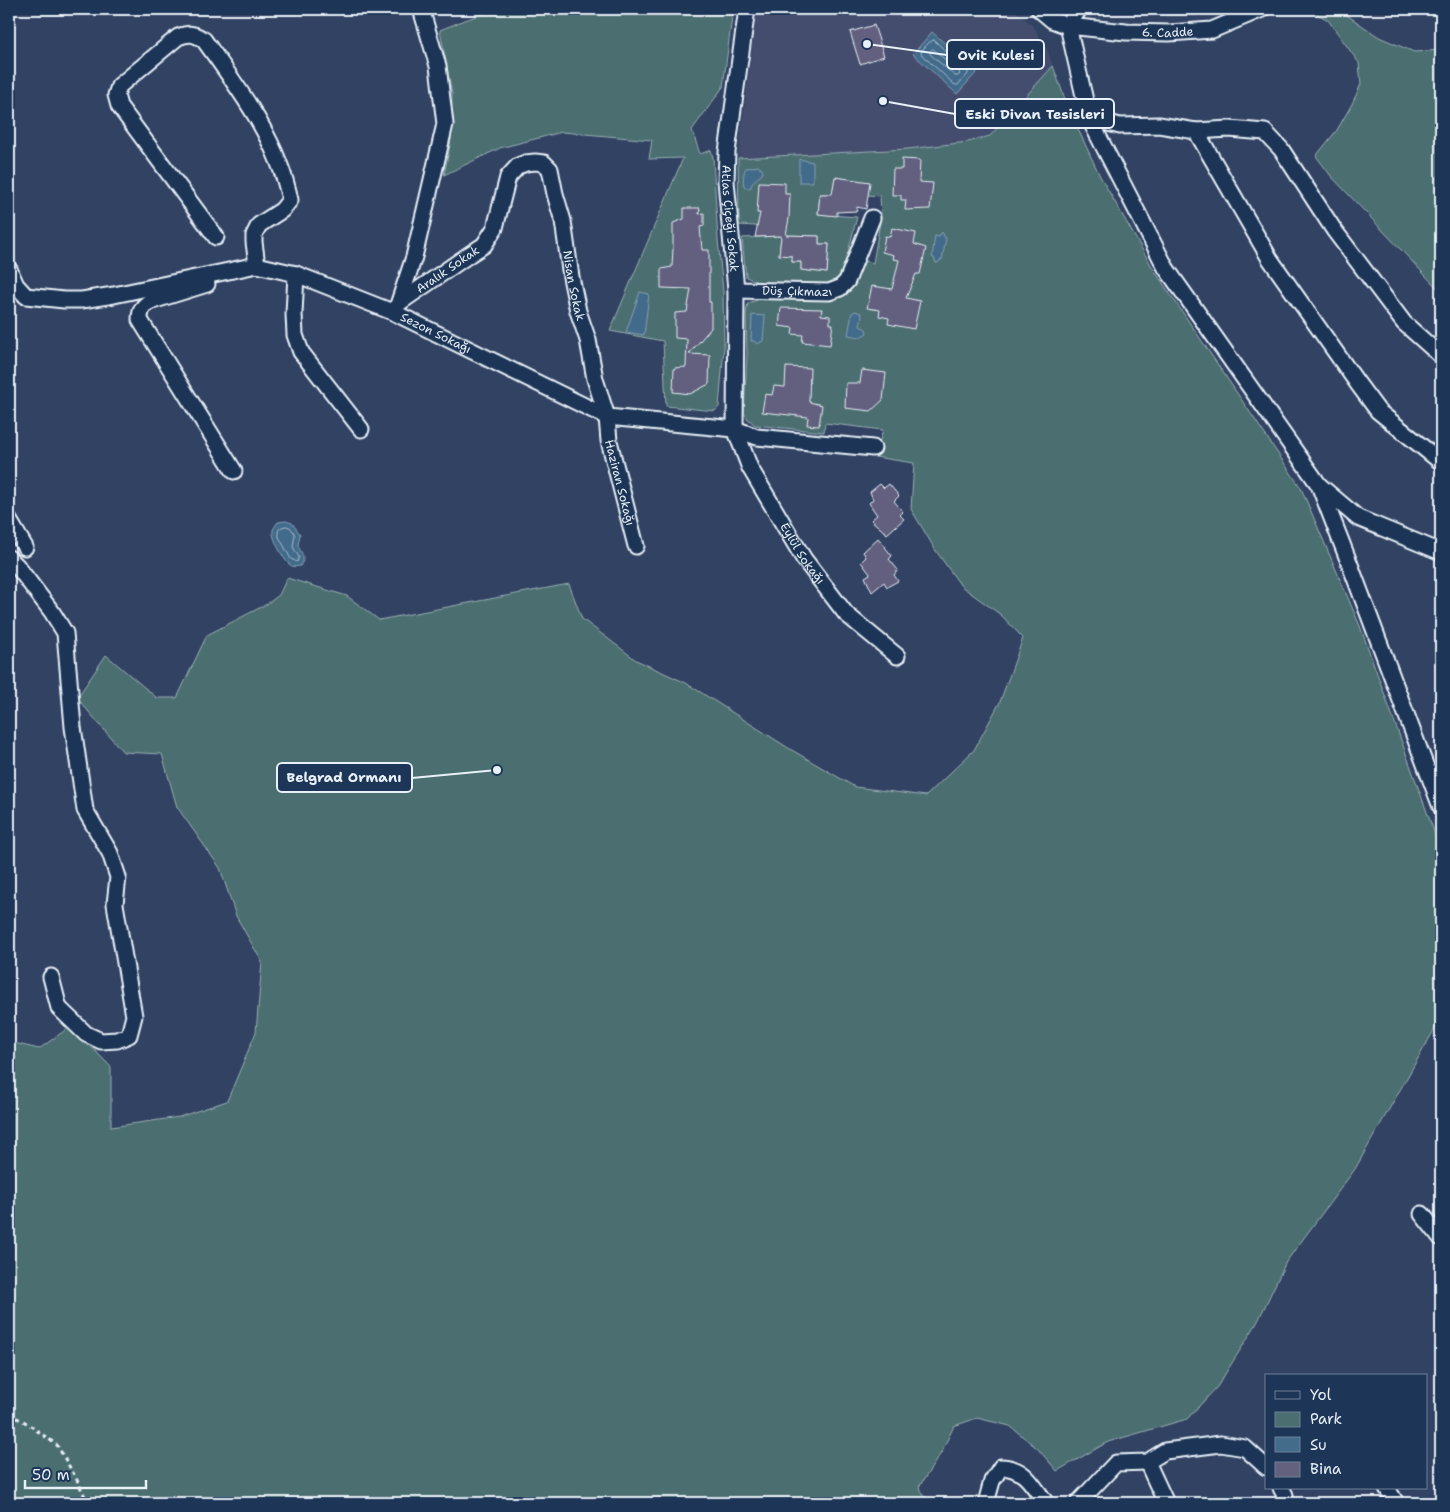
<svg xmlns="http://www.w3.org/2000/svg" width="1450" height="1512" viewBox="0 0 1450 1512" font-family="'Shantell Sans',sans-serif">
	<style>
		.built { fill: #444e6e }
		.green { fill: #4b6e70; stroke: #9ab0b4 }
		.water { fill: #436b8a; stroke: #85a1b6 }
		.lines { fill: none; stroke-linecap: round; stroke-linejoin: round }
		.shore { stroke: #a6bbcc; stroke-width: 1 }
		.building { fill: #64617f; stroke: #e8f1f8 }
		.minor-casing { stroke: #e8f1f8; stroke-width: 19 }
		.path { stroke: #e8f1f8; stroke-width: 3; stroke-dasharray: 4 4; stroke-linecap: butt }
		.minor { stroke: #1d3557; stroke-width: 15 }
		.labels { text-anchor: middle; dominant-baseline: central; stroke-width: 5; stroke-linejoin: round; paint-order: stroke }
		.street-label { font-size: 12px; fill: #e8f1f8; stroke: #1d3557 }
		.leader { fill: none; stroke: #e8f1f8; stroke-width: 2 }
		.callout-dot { fill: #e8f1f8; stroke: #1d3557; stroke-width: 2 }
		.callout { fill: #1d3557; stroke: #e8f1f8; stroke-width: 2 }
		.callout-label { font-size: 14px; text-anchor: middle; font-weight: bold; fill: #e8f1f8 }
	</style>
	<rect width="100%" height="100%" fill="#324263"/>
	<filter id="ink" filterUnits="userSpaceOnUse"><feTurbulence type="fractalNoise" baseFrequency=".02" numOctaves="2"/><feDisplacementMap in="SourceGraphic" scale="10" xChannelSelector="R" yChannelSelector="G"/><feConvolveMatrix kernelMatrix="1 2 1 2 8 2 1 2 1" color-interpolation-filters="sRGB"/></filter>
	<g filter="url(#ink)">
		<polygon class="built" points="757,9 1013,9 1033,26 1047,49 1053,66 990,136 968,142 908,149 738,158"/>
		<g class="green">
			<polygon points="497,9 733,9 723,87 692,130 700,154 711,150 713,158 718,240 723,291 724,347 719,407 715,411 666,406 663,341 610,331 683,158 649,159 652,140 562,132 500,148 444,175 451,140 452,94 440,30 465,20"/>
			<polygon points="1128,9 1216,9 1195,15 1168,15"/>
			<polygon points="1308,9 1338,9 1379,37 1414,52 1441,50 1441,292 1331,176 1316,156 1337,130 1352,104 1361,84 1359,63 1328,20"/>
			<path d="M1053 66 1069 110 1100 176 1154 270 1301 488 1360 626 1441 851V1018L1355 1169 1286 1262 1257 1323 1217 1387 1187 1419 1108 1442 1057 1471 1038 1449 1010 1426 977 1418 954 1426 941 1453 919 1487 929 1503H9V1042L39 1049 71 1026 111 1067V1127L179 1117 227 1101 256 1032 262 962 236 916 220 868 177 807 162 754 123 752 77 698 106 655 157 698H177L207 635 267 604 279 595 287 578 347 596 379 620 569 584 582 619 636 660 686 683 790 749 855 787 926 796 974 750 1000 702 1023 638 1001 615 961 586 936 551 911 509 914 463 875 457 883 430 825 423 824 432 755 425 748 419 744 413 747 354 746 313 748 303 760 299 819 300 847 294C855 284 859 273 863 260L873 263 881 217 880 196 868 195 869 182 835 177 832 194H820L818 214 857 217 845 264 838 278 826 284 802 286 760 283 746 277 742 238 781 236 779 255 792 256V262H801V270L827 273 829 244H819V236L786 235 787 228 739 225 738 158 908 149 968 142 990 136Z"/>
		</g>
		<g class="water">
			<polygon points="932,32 977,72 957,94 913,54"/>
			<polygon points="799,159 813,162 813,182 799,182"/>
			<path d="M758 166 762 169 763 173 753 182 750 188H747L744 186C743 181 743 172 746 168Z"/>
			<polygon points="941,233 943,233 944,237 946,238 942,260 940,260 939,262 936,263 934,258 932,257 935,236 939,237"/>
			<polygon points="640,292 649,294 644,335 626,332"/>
			<polygon points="855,311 861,313 862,316 860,326 866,329 867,333 860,337 848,335 852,313"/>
			<polygon points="752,315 765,316 763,341 757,344 754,341 751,341"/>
			<path d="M286 521 292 523 300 534 298 546C302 554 306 558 300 566 296 567 292 567 289 564 283 559 271 536 273 530 274 527 276 525 278 522Z"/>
		</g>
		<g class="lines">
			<g class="shore">
				<path d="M934 40 968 72V74L958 85H955L921 54C921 50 929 41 934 40Z"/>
				<polygon points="933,49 959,72 960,74 958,76 955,76 930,54 930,52"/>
				<polygon points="286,526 290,527 295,534 293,547 299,557 297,562 291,559 279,537 278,531 280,528"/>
			</g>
		</g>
		<g class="building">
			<polygon points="874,25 884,56 860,64 850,32"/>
			<polygon points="902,159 920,160 919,182 933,183 930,209 905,210 906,200 901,200 901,195 892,195 893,169 902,169"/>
			<polygon points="835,177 870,182 866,209 857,207 857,211 837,212 837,216 818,214 820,194 832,194"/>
			<polygon points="759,182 785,183 785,194 790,194 789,218 786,235 819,236 819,244 829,244 827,273 801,270 801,262 792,262 792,256 779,255 781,236 755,237 760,213 757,213"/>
			<polygon points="684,208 700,208 699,214 704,213 704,226 700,227 702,250 709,250 709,302 711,302 711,328 689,354 710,355 709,384 690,394 673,392 674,368 686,367 687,339 675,338 675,313 687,312 691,289 661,288 661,269 672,267 673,248 673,223 684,219"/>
			<polygon points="892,228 916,233 914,244 926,248 920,274 916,274 906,298 920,301 914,329 888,324 889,318 879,316 880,310 867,308 872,286 892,289 899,260 893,259 894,255 882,252 885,236 890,237"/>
			<polygon points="781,308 822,309 821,315 830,316 830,324 833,324 830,345 802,342 803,335 792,334 793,328 779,326"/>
			<polygon points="786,367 810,368 809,402 822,405 819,426 807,425 808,417 762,412 765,394 772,395 774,386 785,387"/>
			<polygon points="862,370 886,373 883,400 871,411 845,408 846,383 860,383"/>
			<polygon points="880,484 884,488 889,484 899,496 894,501 903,512 900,515 904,519 887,534 871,520 877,515 869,503 873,499 870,492"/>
			<polygon points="878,538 892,556 889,559 898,570 894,575 898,581 887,587 884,582 872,592 865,577 870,574 861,562 866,557 863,552"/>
		</g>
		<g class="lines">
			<g class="minor-casing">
				<g id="minor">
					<path id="s1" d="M747 9 727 152 726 181 736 290 735 429 750 468 804 559 846 614 897 656"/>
					<path id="s2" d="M1039 9 1052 20 1068 26 1126 32 1169 33 1212 30 1262 9"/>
					<polyline points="1079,9 1068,26 1089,118 1166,268 1319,485 1349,562 1441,807"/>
					<polyline points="1089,118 1120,126 1159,125 1196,131 1229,129 1265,132 1281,149 1334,230 1404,323 1441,356"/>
					<polyline points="1196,131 1270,259 1358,384 1378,411 1441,462"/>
					<path d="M216 237 119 106 116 95 119 86 178 37C189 33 194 33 204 40 239 89 278 140 290 200L282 210 259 225 254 235V242L257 265"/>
					<path id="s3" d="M9 269 16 285 26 296 64 300H82L114 295 257 265 296 274 395 313 607 417 735 429 757 437 873 448"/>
					<polyline points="296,274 294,314 295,335 301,352 361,429"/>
					<path d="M207 284 149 302C142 307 140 311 140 320L234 471"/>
					<path id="s4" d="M736 290 829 292 840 288 847 281 872 218"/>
					<path id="s5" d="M399 303 470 254 484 245 495 228 508 177 518 166 526 163 535 162 544 163 550 169 555 194 563 221 571 277 578 311 588 340 595 379 607 417 609 441 636 546"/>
					<polyline points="398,305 414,257 445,124 438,66 421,9"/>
					<polyline points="1320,486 1358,518 1441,552"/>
					<polyline points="9,520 25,547"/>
					<polyline points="9,558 17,566 52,612 65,633 73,727 85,810 110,853 118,877 115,904 134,1016 129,1035 117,1040 101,1041 86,1034 59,1008 51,977"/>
					<polyline points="1422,1214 1441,1238"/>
					<polyline points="1147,1462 1166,1503"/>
					<polyline points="1281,1488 1285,1495"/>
					<polyline points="1387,1488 1396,1503"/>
					<path d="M986 1503 992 1481 1001 1467C1026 1468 1032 1485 1046 1503"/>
					<polyline points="1078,1503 1116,1463 1147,1462 1165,1451 1221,1444 1245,1448 1266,1467"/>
				</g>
			</g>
			<polyline class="path" points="9,1414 25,1422 57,1445 76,1478 88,1503"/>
			<use href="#minor" class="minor"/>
		</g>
	</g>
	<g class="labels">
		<g class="street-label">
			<text stroke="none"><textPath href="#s2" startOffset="134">6. Cadde</textPath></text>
			<text stroke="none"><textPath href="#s1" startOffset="211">Atlas Çiçeği Sokak</textPath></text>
			<text stroke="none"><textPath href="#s5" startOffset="59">Aralık Sokak</textPath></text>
			<text stroke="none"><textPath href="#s5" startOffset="345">Nisan Sokak</textPath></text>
			<text stroke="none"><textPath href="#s4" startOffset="61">Düş Çıkmazı</textPath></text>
			<text stroke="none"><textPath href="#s3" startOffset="459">Sezon Sokağı</textPath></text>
			<text stroke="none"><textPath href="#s5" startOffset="548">Haziran Sokağı</textPath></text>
			<text stroke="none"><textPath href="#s1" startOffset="564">Eylül Sokağı</textPath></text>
		</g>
	</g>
	<path class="leader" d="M867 44L947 55M883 101L955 114M497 770L412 778"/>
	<g class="callout-dot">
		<circle cx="867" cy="44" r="5"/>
		<circle cx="883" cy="101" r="5"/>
		<circle cx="497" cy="770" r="5"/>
	</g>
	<g class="callout">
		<rect x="947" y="40" width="97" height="29" rx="5"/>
		<rect x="955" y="99" width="159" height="29" rx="5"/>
		<rect x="277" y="763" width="135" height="29" rx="5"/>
	</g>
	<g class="callout-label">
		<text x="996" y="60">Ovit Kulesi</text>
		<text x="1035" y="119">Eski Divan Tesisleri</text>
		<text x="344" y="782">Belgrad Ormanı</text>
	</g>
	<rect width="1450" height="1512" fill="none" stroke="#1d3557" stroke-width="30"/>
	<rect x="15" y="15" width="1420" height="1482" fill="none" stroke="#e8f1f8" stroke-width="2" filter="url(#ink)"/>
	<rect x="1265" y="1374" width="162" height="115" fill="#1d3557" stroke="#6e8097"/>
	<rect x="1275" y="1391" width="25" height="8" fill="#1d3557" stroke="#6e8097"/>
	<text x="1310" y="1400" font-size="15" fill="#e8f1f8">Yol</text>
	<rect x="1275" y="1412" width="25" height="15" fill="#4b6e70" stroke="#6e8097"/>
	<text x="1310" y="1424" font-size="15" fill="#e8f1f8">Park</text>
	<rect x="1275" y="1437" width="25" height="15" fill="#436b8a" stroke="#6e8097"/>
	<text x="1310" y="1450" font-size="15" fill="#e8f1f8">Su</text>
	<rect x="1275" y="1462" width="25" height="15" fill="#64617f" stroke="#6e8097"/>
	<text x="1310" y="1474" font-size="15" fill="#e8f1f8">Bina</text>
	<path d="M25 1480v8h121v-8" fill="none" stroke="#e8f1f8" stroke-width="2.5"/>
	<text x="32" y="1480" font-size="15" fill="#e8f1f8" stroke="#1d3557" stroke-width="4" paint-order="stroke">50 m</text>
</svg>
